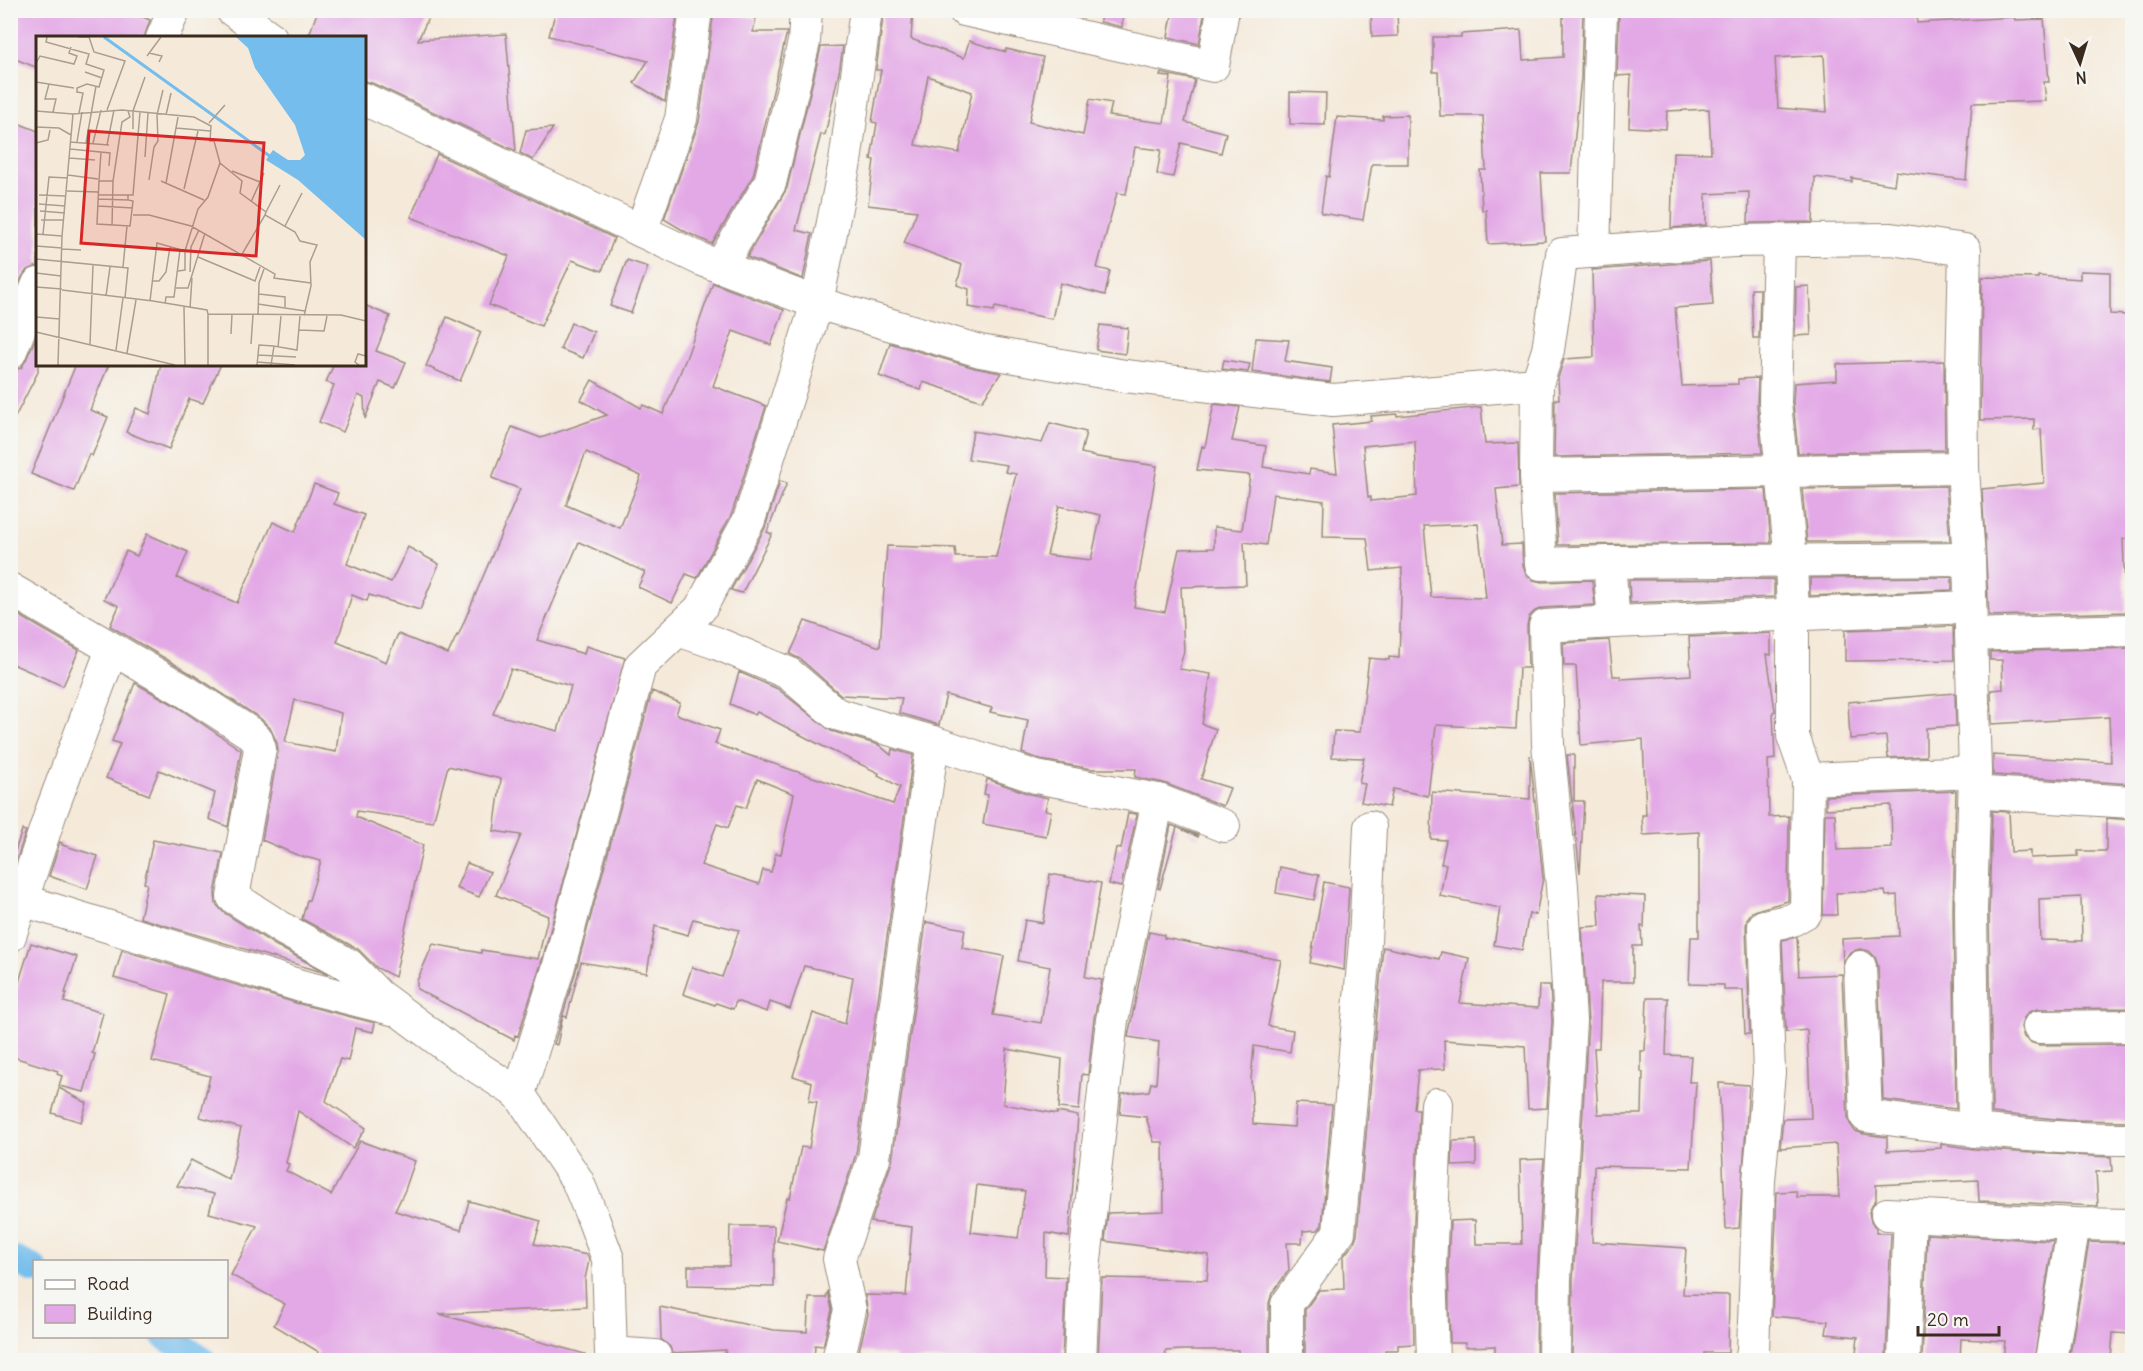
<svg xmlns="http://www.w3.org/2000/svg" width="2143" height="1371" viewBox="0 0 2143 1371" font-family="Delius,sans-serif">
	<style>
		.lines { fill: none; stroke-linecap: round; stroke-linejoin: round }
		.canal { stroke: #74bdec; stroke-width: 28 }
		.building { fill: #e3a9e6; fill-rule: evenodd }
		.street-casing { stroke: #988a7c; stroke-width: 34 }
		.street { stroke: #fff; stroke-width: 32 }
		.inset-river { fill: none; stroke: #74bdec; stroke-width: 3 }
		.inset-road { fill: none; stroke: #ab9d8f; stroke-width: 1.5 }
		.view { fill: #d62828; fill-opacity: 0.15; stroke: #d62828; stroke-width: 3 }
		.inset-edge { fill: none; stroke: #3b2a1e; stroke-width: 3 }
	</style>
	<rect width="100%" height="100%" fill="#f6f6f2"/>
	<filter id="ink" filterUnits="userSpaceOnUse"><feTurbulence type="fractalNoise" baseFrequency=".0167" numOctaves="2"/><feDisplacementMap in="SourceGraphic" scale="12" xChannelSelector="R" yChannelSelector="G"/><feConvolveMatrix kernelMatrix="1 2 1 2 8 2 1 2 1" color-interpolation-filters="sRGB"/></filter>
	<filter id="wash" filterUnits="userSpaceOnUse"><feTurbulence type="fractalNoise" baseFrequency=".008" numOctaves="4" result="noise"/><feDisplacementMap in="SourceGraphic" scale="24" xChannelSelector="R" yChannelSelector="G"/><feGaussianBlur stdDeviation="1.35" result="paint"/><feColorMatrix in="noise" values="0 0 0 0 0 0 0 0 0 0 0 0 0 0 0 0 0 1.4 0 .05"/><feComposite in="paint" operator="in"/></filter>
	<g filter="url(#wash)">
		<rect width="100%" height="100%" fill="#f5eada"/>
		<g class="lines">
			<g class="canal">
				<polyline points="10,1258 34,1269"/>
				<polyline points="165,1336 202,1360"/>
			</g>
		</g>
		<g id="blocks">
			<g class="building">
				<polygon points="18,10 126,10 150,20 144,38 38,38 38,68 10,57 10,28"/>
				<polygon points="318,10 432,10 418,40 506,34 516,151 372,83 364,81 364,38 308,38"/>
				<polygon points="556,10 662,10 677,15 665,102 634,83 648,61 549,36"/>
				<path d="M884 10H913L911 39 964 58 969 41 1006 52V49L1043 57 1029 122 1083 135 1090 99 1112 103 1109 116 1164 123 1171 77 1160 76 1161 73 1195 80 1185 122 1226 133 1221 153 1181 143 1173 177 1157 174 1161 150 1135 147 1126 194 1117 193 1097 268 1110 271 1105 295 1060 283 1052 319 995 307 994 311 968 307 969 289 957 285 962 265 904 243 917 211 868 205 874 160 871 159 877 123 872 122 881 70H876ZM928 76 972 92 959 153 915 145Z"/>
				<polygon points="1101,10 1123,10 1122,27 1100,22"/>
				<polygon points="1173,10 1205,10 1199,44 1168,37"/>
				<polygon points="1371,10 1397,10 1398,36 1372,37"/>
				<polygon points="1563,10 1583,10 1581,78 1571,173 1541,173 1545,241 1488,244 1486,210 1482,210 1480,170 1486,170 1483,116 1440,116 1438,72 1433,72 1433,37 1461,37 1461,34 1521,30 1523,60 1563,57"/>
				<path d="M1619 10 1713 13V10H1916L1917 23 2014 17 2015 20 2044 19 2049 82H2044L2046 101 1972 103 1966 180 1896 171 1894 185 1852 178V182L1815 177 1813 222 1748 223 1749 192 1706 194V225L1671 228 1673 152 1711 153 1709 109 1667 111 1666 129 1629 127 1631 75 1617 76ZM1824 55 1827 112 1778 108 1775 58Z"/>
				<polygon points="714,11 756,18 753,32 787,32 753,176 712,244 686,232 664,219 699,122"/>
				<polygon points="843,46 839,72 825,135 821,134 796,230 812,234 803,279 747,257 787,188 821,47"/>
				<polygon points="1290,92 1326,93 1325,125 1290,124"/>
				<polygon points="1408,115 1408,164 1372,164 1363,220 1321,213 1326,176 1329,177 1337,117 1383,120 1383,116"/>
				<polygon points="10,120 38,131 38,266 27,270 22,277 10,304"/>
				<polygon points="553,128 533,160 520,153 526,130"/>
				<polygon points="437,154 614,238 602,271 572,260 541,326 489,305 509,256 411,217"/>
				<polygon points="627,260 648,267 631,313 610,306"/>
				<polygon points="1710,261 1713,305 1675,308 1682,386 1738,384 1738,379 1758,378 1757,405 1762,453 1554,457 1555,399 1559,399 1558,378 1564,359 1594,357 1592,270"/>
				<polygon points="2080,271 2110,272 2110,314 2127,315 2126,324 2133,324 2133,372 2129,409 2133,409 2133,539 2123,539 2126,612 1989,616 1982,489 2044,483 2041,429 2034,430 2034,419 1980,420 1982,277 2038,278 2038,276 2080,279"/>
				<path d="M713 283 784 310 771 345 733 331 713 386 766 406 732 513 697 578 686 574 672 603 638 587 645 572 579 542 537 640 584 654 586 646 625 658 541 964 518 1036 515 1035 514 1040 417 989V981L433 944 481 953V950L538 959 548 916 496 895 521 835 494 831 501 779 448 766 433 822 357 811 356 817 423 845 395 977 377 968 358 949 302 919 307 900H309L321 861 297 855 262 840 278 752 277 743 270 728 260 718 195 676 110 626 119 606 104 599 126 551 137 556 147 534 188 552 177 578 237 603 273 522 295 532 314 484 338 493 334 504 364 515 347 564 391 582 408 547 439 564 420 610 369 595 367 601 352 595 337 642 386 662 398 634 448 654 457 635 458 636 520 489 492 478 512 427 541 438 607 415 581 400 592 380 641 408 643 405 663 414 687 356ZM586 452 641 476 620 528 566 505ZM511 669 571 686 558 731 493 714ZM295 700 341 713 336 752 285 742Z"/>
				<polygon points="1809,286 1811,335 1795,336 1796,287"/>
				<polygon points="1751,289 1760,289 1759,338 1753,338"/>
				<polygon points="364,305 390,316 376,351 406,362 395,388 380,382 365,419 364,398 358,395 343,432 319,422 334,385 326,382 334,364 364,364"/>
				<polygon points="447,317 481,332 460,381 426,366"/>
				<polygon points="571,323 594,332 583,358 560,349"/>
				<polygon points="1100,325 1128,328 1125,354 1096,350"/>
				<polygon points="38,333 38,372 10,427 10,371 21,368 26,360"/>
				<polygon points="1256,338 1289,340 1285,361 1332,368 1330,382 1252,372"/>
				<polygon points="890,343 975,368 1001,373 982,401 923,382 921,390 879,376"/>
				<polygon points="1224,360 1250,364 1248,372 1222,369"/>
				<polygon points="1944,361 1945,450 1798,453 1793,402 1794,383 1837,380 1837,364"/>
				<polygon points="76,364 109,364 90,410 108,417 92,456 89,454 74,491 31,474"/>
				<polygon points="161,364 221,364 203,403 189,399 169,449 126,432 136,408 150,414"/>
				<path d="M1214 404 1240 407 1232 441 1266 446 1263 467 1309 474 1310 469 1337 473 1332 425 1372 421 1371 416 1397 414V416L1481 407 1485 444 1518 443 1519 487 1496 489 1502 545 1522 544 1523 566 1526 574 1533 580 1542 582 1592 580 1595 605 1543 608 1535 611 1529 617 1527 626 1528 668H1519L1516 729 1436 725 1428 796 1393 789 1389 807 1361 802 1365 784 1359 783 1364 758 1332 757 1334 731 1360 732 1369 658 1389 660V657L1399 658 1402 568 1371 571 1367 538 1323 537 1324 501 1273 494 1266 545 1244 542 1246 585 1181 587 1184 651 1179 669 1211 674 1202 724 1216 729 1201 779 1230 788 1223 806 1164 783 1135 777 1136 769H1092L1041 760 1022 753 1028 720 990 712 992 708 946 695 939 725 899 713 902 698 841 695 800 659 790 654 805 621 880 647 887 546 955 548 956 557H996L1016 474 1005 472 1007 465 968 459 973 431 1042 443 1050 423 1086 432 1081 453 1091 455V456L1157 466 1134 607 1165 612 1179 549 1214 548V527L1242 530 1250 475 1197 470 1202 446 1205 447ZM1415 441 1417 496 1371 501V497H1368L1363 446ZM1059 506 1101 515 1091 560 1047 555ZM1478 524 1486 598 1431 597 1424 526Z"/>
				<polygon points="780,481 787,483 767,532 772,534 742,593 731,590 765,528"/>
				<polygon points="1946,486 1950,541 1807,542 1802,489"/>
				<polygon points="1766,489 1771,543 1558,545 1555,493"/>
				<polygon points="1952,577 1952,590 1810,596 1810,578"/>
				<polygon points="1774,579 1774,597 1630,603 1629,580"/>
				<polygon points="10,610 79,650 63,686 10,663"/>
				<polygon points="1953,626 1954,660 1845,661 1845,630"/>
				<polygon points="1771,633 1771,655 1767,654 1775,711 1773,712 1775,759 1768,760 1769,817 1789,816 1788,901 1760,909 1752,912 1747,919 1746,927 1750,1034 1745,1034 1743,990 1724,990 1724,985 1689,984 1691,937 1699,937 1699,832 1643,835 1642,815 1646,815 1643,739 1581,745 1576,666 1564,666 1563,643 1609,640 1613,676 1621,676 1621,679 1691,675 1689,637"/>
				<polygon points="2133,648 2133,784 1993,775 1993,755 2111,762 2109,717 1992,724 1991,690 2003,689 2002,660 1990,660 1990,652"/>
				<path d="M739 672 778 689 831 731 879 745 891 755 892 749 913 755 856 1154 823 1251 777 1241 787 1198H790L801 1147 809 1148 817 1102 809 1101 812 1082 793 1076 813 1013 845 1024 853 977 804 966 790 1009 770 1002 767 1012 736 1001 733 1009 716 1003 715 1005 683 994 692 967 722 977 739 930 693 919 688 935 655 926 647 973 581 962 567 1017 563 1016 557 1045 554 1044 575 974 652 691 680 703 676 714 720 730 715 744 893 804 900 787 878 775 879 773 828 749 757 712 755 715 730 704ZM757 779 794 794 781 854 776 853 771 872 763 870 759 884 701 865 717 824 728 828 737 805 746 808Z"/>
				<polygon points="135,683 176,706 241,750 228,827 209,819 215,793 159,770 149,795 106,778 120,744 112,741"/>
				<polygon points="1955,693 1956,726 1926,728 1926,756 1888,758 1886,736 1850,739 1848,702"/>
				<polygon points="1530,755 1543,878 1536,915 1529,913 1522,950 1494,945 1500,908 1440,896 1446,864 1441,864 1446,840 1431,839 1432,792 1530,799"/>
				<polygon points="1567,755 1574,755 1574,801 1584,801 1580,873"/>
				<polygon points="987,779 1030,794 1048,798 1045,810 1051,811 1046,836 983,824 988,795 984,794"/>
				<polygon points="1956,791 1953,910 1956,1109 1883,1100 1878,966 1875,957 1869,951 1860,949 1850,952 1843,963 1842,939 1899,936 1897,895 1886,896 1885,891 1836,893 1837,915 1823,915 1825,814 1835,814 1837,850 1892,848 1891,805 1826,809 1826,796"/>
				<path d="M1992 811 2009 812 2011 852 2030 851V858L2078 856V851H2106V818L2133 820V1008L2038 1009 2029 1012 2023 1019 2021 1027 2024 1037 2030 1042 2039 1045 2133 1044V1121L2066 1120 1992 1113 1989 910ZM2081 897 2082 941 2040 940 2039 899Z"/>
				<polygon points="1128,813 1137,814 1121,887 1109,884 1116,848 1121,849"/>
				<polygon points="1171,825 1198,835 1198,837 1177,827 1160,889 1158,888"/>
				<polygon points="22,830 26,831 15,864 11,863"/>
				<polygon points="153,840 223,853 215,894 216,904 223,912 275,945 329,974 140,918 147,884 144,883"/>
				<polygon points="60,842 62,843 62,845 98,856 87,889 49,876"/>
				<polygon points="467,863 490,872 479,897 456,888"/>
				<polygon points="1280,867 1319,875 1314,900 1276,893"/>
				<path d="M1050 874 1101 883 1085 977 1102 980 1094 1018 1088 1075 1082 1074 1079 1110 1059 1108 1062 1059 1007 1049 1003 1104 1057 1114V1112L1078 1116 1069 1237 1046 1233 1045 1276 1066 1277 1062 1360H894L895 1356 859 1351 868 1314 865 1295 906 1296 912 1227 871 1222 892 1161 926 922 965 929 962 948 1004 956 993 1015 1041 1023 1050 967 1018 961 1025 920 1043 923ZM977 1185 1025 1191 1018 1238 971 1232Z"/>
				<polygon points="1324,882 1349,887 1344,970 1310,963"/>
				<polygon points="1598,894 1645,896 1644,927 1641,926 1642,946 1633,946 1633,982 1601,982 1599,1048 1594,1048 1598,1114 1642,1114 1643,1072 1641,1072 1641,1051 1645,1051 1647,998 1668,998 1666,1055 1691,1056 1689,1082 1696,1082 1691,1168 1594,1166 1592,1242 1686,1248 1683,1294 1729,1295 1728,1353 1704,1353 1704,1360 1572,1360 1573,1280 1588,1022 1582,927 1600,926"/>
				<polygon points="1149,932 1164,935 1164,938 1281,960 1268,1026 1293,1030 1290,1052 1254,1046 1251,1079 1253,1124 1294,1127 1296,1103 1332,1105 1322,1225 1318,1230 1303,1231 1302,1243 1287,1243 1289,1270 1272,1293 1269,1303 1269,1357 1238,1356 1238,1350 1183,1350 1166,1351 1165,1360 1098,1360 1102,1278 1207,1280 1209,1255 1105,1241 1108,1213 1164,1211 1163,1142 1154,1142 1146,1117 1120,1114 1122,1094 1149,1091 1151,1083 1156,1084 1159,1042 1128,1037"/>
				<polygon points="1797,937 1799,976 1842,974 1848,1117 1850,1124 1855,1131 1864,1134 1887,1137 1887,1151 1941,1148 1941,1144 1974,1149 2031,1153 2111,1157 2112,1171 2096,1172 2098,1206 1979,1201 1978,1180 1876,1185 1876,1200 1872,1205 1869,1212 1871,1222 1876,1228 1876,1233 1891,1233 1886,1360 1855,1360 1858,1337 1826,1334 1828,1321 1772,1316 1777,1192 1796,1191 1797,1197 1839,1197 1836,1144 1780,1148 1783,1119 1811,1118 1807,1030 1786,1032 1782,940"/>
				<polygon points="31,943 77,957 65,993 67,993 64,1002 103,1013 92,1053 95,1054 84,1092 59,1086 62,1076 57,1074 58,1071 10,1056 10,1011"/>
				<polygon points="1383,947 1439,959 1441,952 1469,958 1460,1003 1538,1008 1539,985 1550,985 1552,1021 1547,1108 1528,1109 1525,1046 1444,1040 1445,1069 1418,1070 1414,1109 1419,1109 1412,1266 1414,1344 1398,1345 1398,1350 1385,1350 1386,1360 1305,1360 1305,1310 1319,1290 1344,1289 1343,1257 1354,1243 1357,1234"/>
				<polygon points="122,950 296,1003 375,1023 373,1032 355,1028 348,1061 340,1059 326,1101 366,1128 353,1148 298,1111 286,1163 289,1164 286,1171 331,1195 360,1141 415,1161 405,1190 395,1211 461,1230 469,1201 541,1221 534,1244 587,1255 589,1260 585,1279 586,1307 439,1314 585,1354 584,1360 314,1360 319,1352 274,1325 285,1304 231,1275 257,1226 209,1213 214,1194 177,1186 191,1160 229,1180 241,1128 200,1117 210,1076 152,1061 170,994 114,978"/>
				<polygon points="1719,1083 1749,1085 1739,1228 1726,1229"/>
				<polygon points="59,1088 87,1103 81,1122 52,1113"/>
				<polygon points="1476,1140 1476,1165 1452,1166 1453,1141"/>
				<polygon points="1544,1159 1537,1279 1536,1360 1495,1360 1495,1346 1465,1347 1465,1343 1450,1343 1448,1267 1450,1221 1475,1220 1476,1244 1522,1244 1520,1160"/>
				<polygon points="730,1226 774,1226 774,1287 688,1285 688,1266 729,1266"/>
				<polygon points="1927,1234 2053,1241 2034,1360 2003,1360 2005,1341 1961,1339 1960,1360 1922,1360"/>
				<polygon points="2089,1242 2133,1243 2133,1334 2113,1333 2111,1360 2069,1360"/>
				<polygon points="828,1291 832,1310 823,1346 815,1345 814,1360 724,1360 726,1350 672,1353 670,1347 661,1339 660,1307 774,1330 807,1332 809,1298 826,1298"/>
			</g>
		</g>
	</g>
	<g filter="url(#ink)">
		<use href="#blocks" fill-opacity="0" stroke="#988a7c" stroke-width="1.5"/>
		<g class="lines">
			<g class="street-casing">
				<g id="street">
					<polyline points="232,10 271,38"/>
					<polyline points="964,10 1213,66 1223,10"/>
					<polyline points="162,38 174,10"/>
					<polyline points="364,99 700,259 817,303 980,351 1125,376 1333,400 1537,384"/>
					<polyline points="641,231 681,119 696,10"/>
					<polyline points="1779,241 1775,403 1791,560 1793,615 1793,736 1808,779"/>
					<polyline points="1594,252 1601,10"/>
					<polyline points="720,267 770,183 804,42 806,10"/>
					<polyline points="10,353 38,284"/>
					<polyline points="1536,475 1963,468"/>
					<polyline points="1609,562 1969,559"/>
					<polyline points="10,589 185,691 250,733 257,740 260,749 233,897 285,930 349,965 378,995 457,1054 519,1094"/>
					<polyline points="1614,622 1969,607"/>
					<polyline points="678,630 716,643 788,673 836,714 933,742 1036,777 1158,800 1224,826"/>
					<polyline points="1971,635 2132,630"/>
					<polyline points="1986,793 2132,802"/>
					<polyline points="22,900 301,986 392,1009"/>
					<polyline points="10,936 51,812 112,649"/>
					<path d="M1860 967 1866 1116C1955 1128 2043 1140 2132 1139"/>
					<polyline points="2039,1027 2132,1026"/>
					<polyline points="1974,1131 1971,910 1975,772"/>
					<polyline points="1887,1214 2074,1224 2132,1225"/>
					<polyline points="655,1360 655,1356 611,1353 608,1259 594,1221 577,1180 519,1094 558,969 640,666 700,609 749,520 817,303 845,162 866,10"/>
					<polyline points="838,1360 850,1310 839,1259 874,1158 933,742"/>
					<polyline points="1080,1360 1084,1269 1112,1020 1158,800"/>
					<polyline points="1287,1360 1287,1304 1339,1232 1365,942 1370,827"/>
					<polyline points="1433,1360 1430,1267 1437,1104"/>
					<polyline points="1554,1360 1555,1279 1570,1021 1562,886 1548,744 1545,626 1614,622 1609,562 1541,564 1536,475 1537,384 1548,350 1562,254 1733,241 1891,239 1965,250 1962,372 1963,468 1969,559 1975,772 1808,779 1806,912 1792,920 1764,926 1769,1073 1759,1181 1753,1351 1751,1360"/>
					<polyline points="1904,1360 1910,1215"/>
					<polyline points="2051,1360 2074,1224"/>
				</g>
			</g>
			<use href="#street" class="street"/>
		</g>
	</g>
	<g transform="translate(36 36)">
		<rect width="330" height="330" fill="#f5eada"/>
		<path d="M200 1H330V204L262 144 230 124 237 114 252 124H264L269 119 259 89 219 32 212 12Z" fill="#74bdec"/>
		<path class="inset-river" d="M68 1 235 121M261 1 330 73"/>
		<path class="inset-road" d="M11 1 10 6 53 18 50 28 68 34 63 51 51 48 41 52V56L47 57 43 77M42 1H53L58 16 89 25 71 74M113 17 126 20 123 26M111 20 125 1M0 27 4 20 38 28 41 20 33 17 35 11M49 36 66 42M0 46 38 52M13 48 9 63H20L17 76M0 75 37 78 86 74 158 81 175 90 174 105H178L184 127 172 161 162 173 149 215 121 207 114 265M92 75 94 81 86 86 77 145H63L61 188 94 190 97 165 92 164V159H97L104 76M130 79 135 57M173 87 189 69M0 91 23 92 35 99M140 92 174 95M97 93V75L109 41M34 106 73 109M41 106 46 76M0 107 12 104 14 94M50 107 60 50M57 107 65 74M71 109 78 74M34 113 74 117 73 130M109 121 112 77M33 122 59 124M184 127 206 145 204 157 230 176 229 179 259 196 264 205 281 209 274 226 275 250 268 280M196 135 224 146M32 139 62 143M113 144 118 111 122 105 121 79 127 54M63 145 65 116M125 145 168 164M130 147 142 81M148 153 162 95M31 155 62 156M3 159 30 160M62 159H92M62 163 92 164M215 166 228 137M3 168 29 170M62 170 97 172M4 175 29 177M230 176 244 149M97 179H113L155 190 239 238 238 242 275 247M5 184H28M76 190 77 145M249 190 266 157M0 198 26 200M7 198 13 141 32 142M0 210 26 212M26 213 45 214M205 220 229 179M162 221 219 245 224 231M0 223 92 232 89 262M87 231 91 190M142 235 149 234V215M154 236 155 211 163 194M0 237 25 240M116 245H123L130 236 134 211M0 251 26 253M140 252H152L169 197M26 254 117 265 171 274 172 278 305 279 330 285M223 258 249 261V271M70 260 74 231M129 268 130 261H138L144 214M222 268 269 275M148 271 149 329M154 272 156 242M222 279 223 247 228 233M0 281 24 283M263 294 288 295 291 280M0 296 139 329M195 298 196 278M54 308 57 229M215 308 217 279M242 311 245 280M80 314 87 262M91 317 100 264M222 319 260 321M221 326 259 329M22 329 26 200 37 78M172 329V278M221 329 223 309 238 310M235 329 238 310 261 314 264 280M323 329 319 326 322 318 330 320"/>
		<path class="view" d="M53 95 228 107 220 220 45 207Z"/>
		<rect width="330" height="330" class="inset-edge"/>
	</g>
	<rect width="2143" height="1371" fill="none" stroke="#f6f6f2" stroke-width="36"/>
	<rect x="33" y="1260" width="195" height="78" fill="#f6f6f2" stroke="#aba49d" stroke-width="1.5"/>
	<rect x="45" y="1280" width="30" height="9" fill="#ffffff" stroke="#aba49d" stroke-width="1.5"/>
	<text x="87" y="1290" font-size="18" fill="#3b2a1e">Road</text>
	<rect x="45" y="1305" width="30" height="18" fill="#e3a9e6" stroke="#aba49d" stroke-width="1.5"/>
	<text x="87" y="1320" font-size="18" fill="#3b2a1e">Building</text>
	<g transform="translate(2080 63) rotate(176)" stroke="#f6f6f2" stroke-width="4.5" paint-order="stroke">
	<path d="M0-4.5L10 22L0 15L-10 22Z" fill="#3b2a1e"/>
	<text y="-9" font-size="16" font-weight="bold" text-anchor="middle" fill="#3b2a1e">N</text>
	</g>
	<path d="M1918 1326v9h81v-9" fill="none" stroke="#3b2a1e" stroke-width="3"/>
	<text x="1927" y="1326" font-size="18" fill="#3b2a1e" stroke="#f6f6f2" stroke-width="4.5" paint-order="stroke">20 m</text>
</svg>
